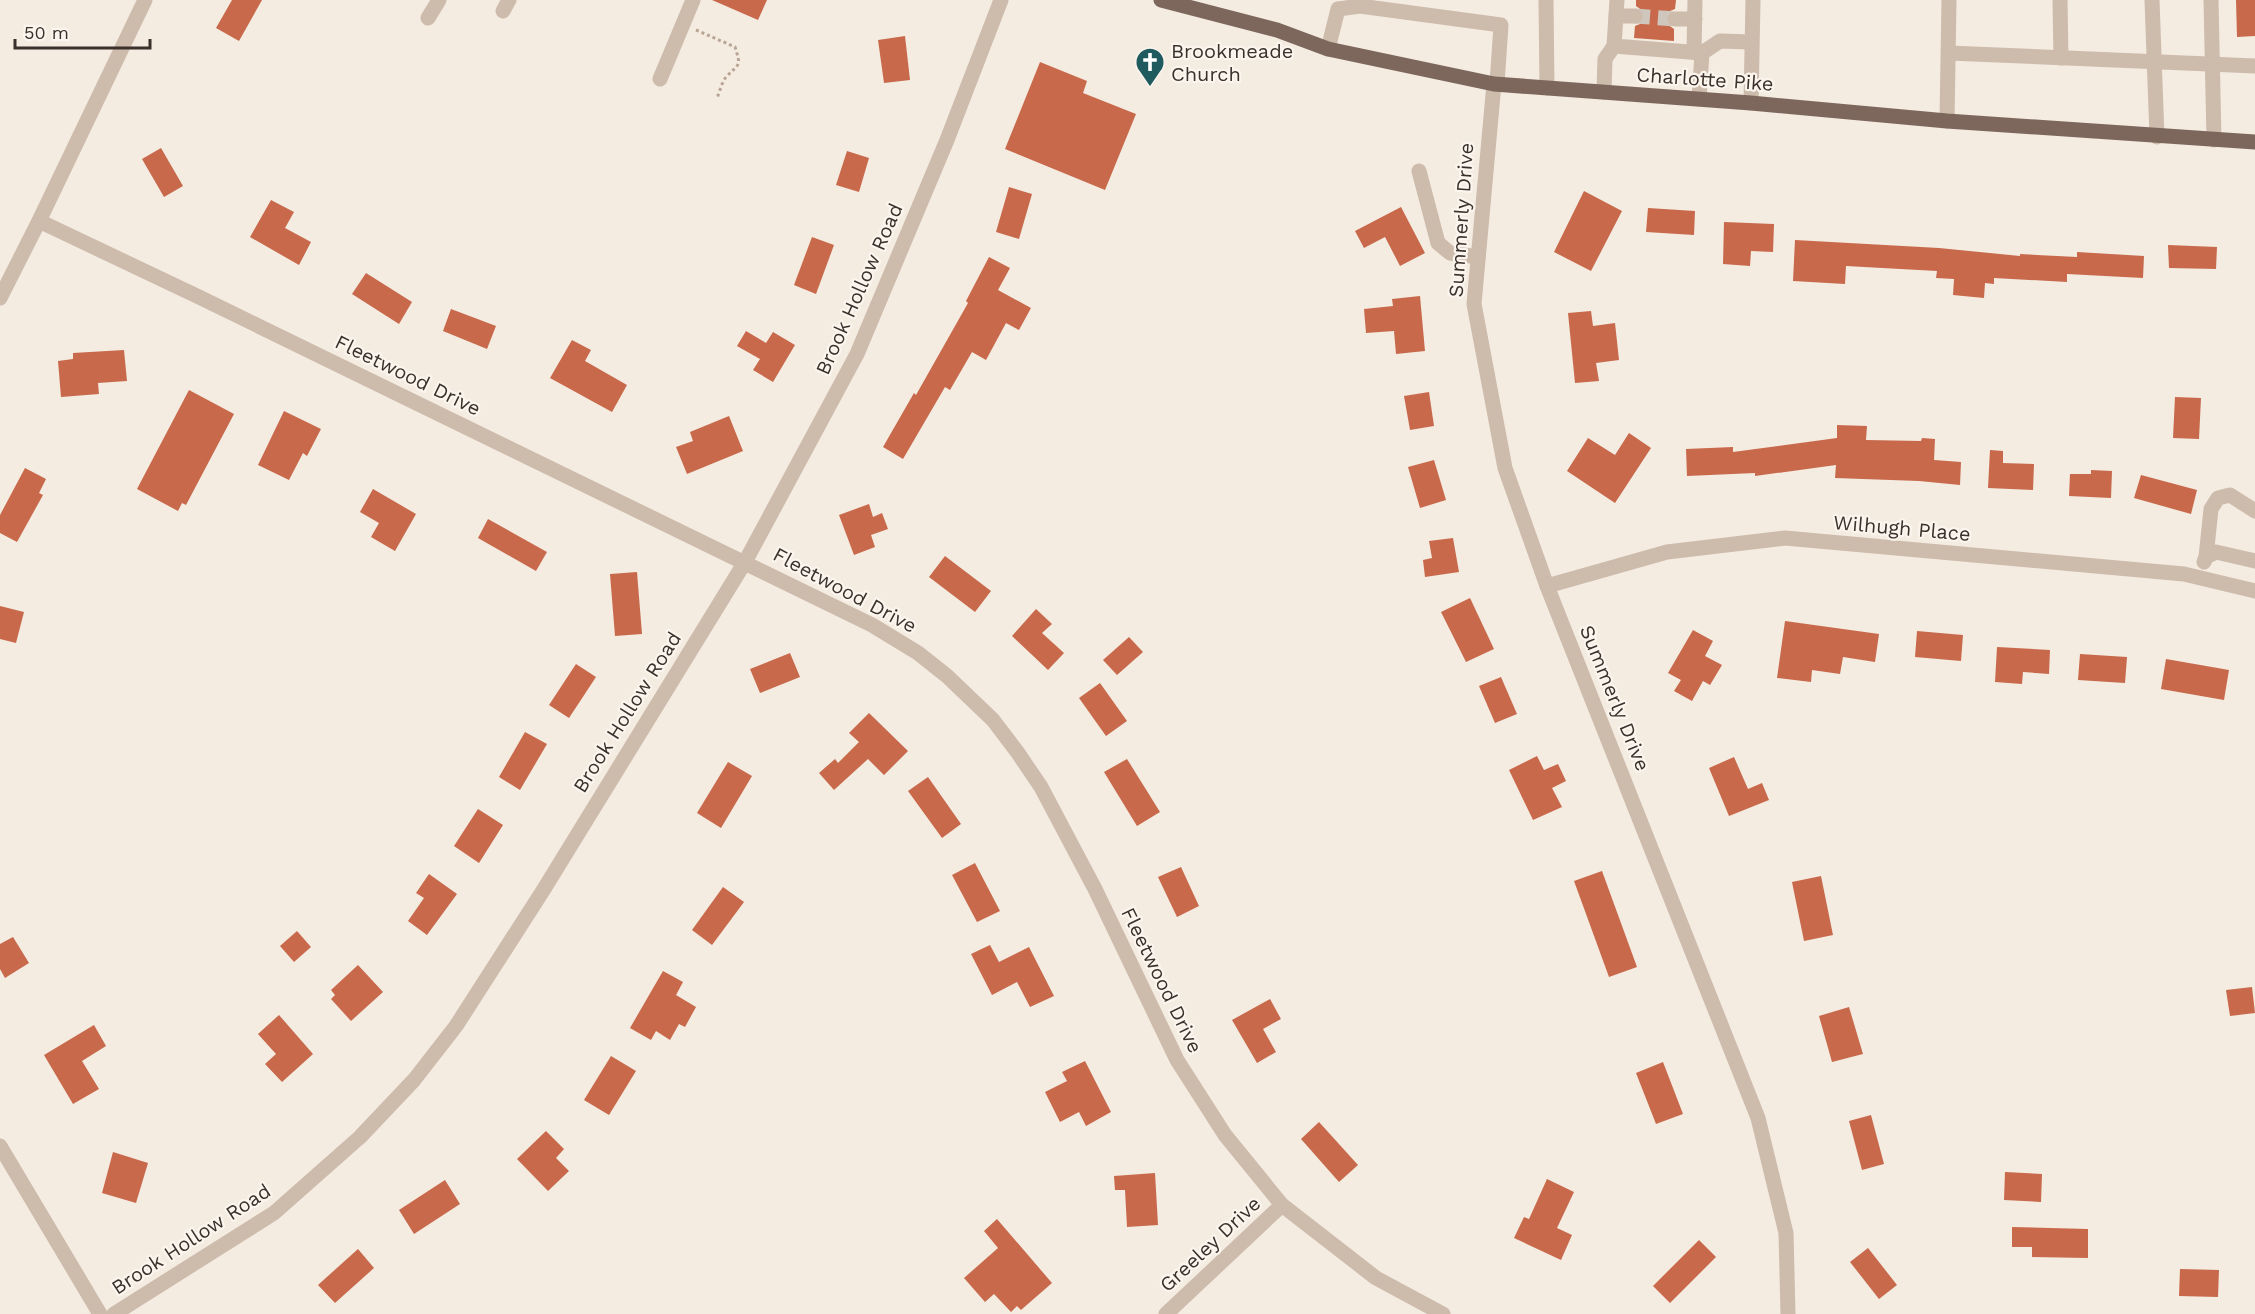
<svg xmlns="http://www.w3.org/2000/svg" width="2255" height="1314" viewBox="0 0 2255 1314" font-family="'Work Sans',sans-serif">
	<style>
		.building { fill: #c8694b }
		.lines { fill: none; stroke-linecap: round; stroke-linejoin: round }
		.minor-tunnel { stroke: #cfc6bd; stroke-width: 15; stroke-dasharray: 15 8; stroke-linecap: butt }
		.path { stroke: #b9a596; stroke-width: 3; stroke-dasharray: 3 3; stroke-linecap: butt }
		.minor { stroke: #cdbbac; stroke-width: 15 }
		.major { stroke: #7d675c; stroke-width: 15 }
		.labels { text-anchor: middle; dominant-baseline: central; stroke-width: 4.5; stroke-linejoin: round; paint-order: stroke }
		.poi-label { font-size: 20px; fill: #3b302b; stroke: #fbf5ee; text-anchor: start }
		.street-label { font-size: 20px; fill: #3b302b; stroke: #fbf5ee }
	</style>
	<rect width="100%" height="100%" fill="#f4ebe1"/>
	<g class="building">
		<polygon points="232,0 262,0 239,41 216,28"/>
		<polygon points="712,0 767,0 758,20"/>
		<polygon points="1636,0 1676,0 1675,9 1670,11 1665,18 1667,24 1674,29 1674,41 1634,38 1635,26 1640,24 1645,17 1643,11 1636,6"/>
		<polygon points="2236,0 2255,0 2255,36 2237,37"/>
		<polygon points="905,36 910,80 884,83 878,40"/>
		<polygon points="1040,62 1087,81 1083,93 1136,114 1105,190 1005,149"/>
		<polygon points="161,148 183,186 164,197 142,159"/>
		<polygon points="847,151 869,158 859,192 836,185"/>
		<polygon points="1009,187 1032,194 1019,239 996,232"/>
		<polygon points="1584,191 1622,211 1591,271 1554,252"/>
		<polygon points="271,200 294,212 285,228 311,242 299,265 250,237"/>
		<polygon points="1401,207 1425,253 1400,266 1385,237 1364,248 1355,231"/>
		<polygon points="1648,208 1695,211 1694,235 1646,232"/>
		<polygon points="1724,222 1774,224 1773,252 1751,251 1750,266 1723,264"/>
		<polygon points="812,237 834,245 816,294 794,285"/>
		<polygon points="1795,240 1939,248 2020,256 2020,254 2077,257 2077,252 2144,256 2143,278 2067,274 2067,282 1994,278 1994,284 1985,283 1984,298 1953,295 1954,279 1936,278 1937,271 1846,266 1845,284 1793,281"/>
		<polygon points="2168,245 2217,247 2216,269 2169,268"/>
		<polygon points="989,257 1010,268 998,290 1031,308 1019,330 1006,323 986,360 972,352 950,390 945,387 903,459 883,447 914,393 916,395 968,303 966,301"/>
		<polygon points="366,273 412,302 399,324 352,294"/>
		<polygon points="1420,296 1425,351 1396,354 1394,331 1366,333 1364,309 1393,306 1392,299"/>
		<polygon points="451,309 496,326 487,349 443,331"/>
		<polygon points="1591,311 1593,326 1615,323 1619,360 1596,363 1599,381 1575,383 1568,313"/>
		<polygon points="746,331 766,343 773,332 795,345 773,382 753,370 760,359 737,346"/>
		<polygon points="572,340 591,350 585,361 627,385 612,412 550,378"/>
		<polygon points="124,350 127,381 98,383 99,394 61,397 58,361 73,359 73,353"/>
		<polygon points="189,390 234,414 186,505 182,503 178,511 137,489"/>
		<polygon points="1429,392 1434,426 1410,430 1404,396"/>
		<polygon points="2175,397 2201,398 2199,439 2173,438"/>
		<polygon points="284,411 321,429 307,456 303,453 289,480 258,465"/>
		<polygon points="729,416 743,451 687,474 676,447 693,441 690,432"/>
		<polygon points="1837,425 1867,426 1866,440 1921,441 1922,438 1935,439 1934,460 1961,462 1960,485 1919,481 1835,478 1836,465 1755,476 1755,473 1687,476 1686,449 1733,447 1733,452 1837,438"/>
		<polygon points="1629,433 1651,448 1615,503 1567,471 1588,438 1615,455"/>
		<polygon points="1990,450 2003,451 2003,463 2034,464 2033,490 1988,488"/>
		<polygon points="1434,460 1446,500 1420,508 1408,467"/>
		<polygon points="25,468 46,479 39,493 43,495 17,542 0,533 0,515"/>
		<polygon points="2091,470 2112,471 2111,498 2069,496 2070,474 2091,474"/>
		<polygon points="2141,475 2197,490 2191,514 2134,498"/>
		<polygon points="373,489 416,514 395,551 371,537 379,523 360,512"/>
		<polygon points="869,504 873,517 882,513 888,529 871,535 875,547 854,555 839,515"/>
		<polygon points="488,519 547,552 536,571 478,538"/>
		<polygon points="1453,538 1459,572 1425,577 1423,560 1432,558 1429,541"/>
		<polygon points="945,556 991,591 975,612 929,577"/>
		<polygon points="637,572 642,634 615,636 610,574"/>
		<polygon points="1470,598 1494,649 1466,662 1441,612"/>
		<polygon points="0,606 24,612 16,643 0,639"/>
		<polygon points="1036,609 1052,624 1042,633 1064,653 1048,670 1012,636"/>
		<polygon points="1785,621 1879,634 1875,662 1843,657 1840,674 1812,670 1811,682 1777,678"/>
		<polygon points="1693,630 1713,641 1705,656 1722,665 1710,685 1703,681 1692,701 1674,691 1681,680 1668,673"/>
		<polygon points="1917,631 1963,635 1961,661 1915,657"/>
		<polygon points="1129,637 1143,652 1117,675 1103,660"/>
		<polygon points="1997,647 2050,650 2049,674 2023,672 2022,684 1995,682"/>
		<polygon points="790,653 800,677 760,693 750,669"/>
		<polygon points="2080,654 2127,657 2125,683 2078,680"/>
		<polygon points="2166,659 2229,670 2224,700 2161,689"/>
		<polygon points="576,664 596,677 569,718 549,705"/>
		<polygon points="1501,677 1517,714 1495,723 1479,686"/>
		<polygon points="1100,683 1127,721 1106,736 1079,698"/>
		<polygon points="869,713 908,751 884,775 868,759 834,790 819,773 835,759 838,763 859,742 849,733"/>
		<polygon points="525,732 547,744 520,790 499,777"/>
		<polygon points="1537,756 1544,770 1558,764 1566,781 1552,788 1562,807 1533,820 1509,770"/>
		<polygon points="1734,757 1748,789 1762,783 1769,800 1729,816 1709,768"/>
		<polygon points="1127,759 1160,812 1137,826 1104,772"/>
		<polygon points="728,762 752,776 721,828 697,813"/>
		<polygon points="928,777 961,824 942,838 908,791"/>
		<polygon points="478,809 503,825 479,863 454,846"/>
		<polygon points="975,863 1000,911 977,922 952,875"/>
		<polygon points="1181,867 1199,906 1177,917 1158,877"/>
		<polygon points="1602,871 1637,967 1609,977 1574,881"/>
		<polygon points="429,874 457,894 427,935 408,921 424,898 416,893"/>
		<polygon points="1821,876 1833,935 1804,941 1792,882"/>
		<polygon points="723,887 744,902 712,945 692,930"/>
		<polygon points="297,931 311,947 294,962 280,946"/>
		<polygon points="13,937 29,963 5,978 0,969 0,944"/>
		<polygon points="990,945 999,962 1029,947 1054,996 1030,1007 1017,982 992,995 971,954"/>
		<polygon points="358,965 383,992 351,1021 331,999 335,995 331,990"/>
		<polygon points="663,971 683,982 676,995 696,1007 685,1027 679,1024 670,1040 656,1031 651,1040 630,1028"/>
		<polygon points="2252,987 2255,1013 2230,1016 2226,990"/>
		<polygon points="1270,999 1281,1019 1263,1029 1276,1052 1257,1063 1232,1020"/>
		<polygon points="1849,1007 1863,1054 1832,1062 1819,1016"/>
		<polygon points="279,1015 313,1054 282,1082 265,1064 276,1054 258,1034"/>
		<polygon points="94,1025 106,1046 82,1061 99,1089 73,1104 44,1055"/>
		<polygon points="611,1056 636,1071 609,1115 584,1100"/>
		<polygon points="1085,1061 1111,1112 1086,1126 1079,1112 1060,1122 1045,1092 1067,1081 1062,1072"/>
		<polygon points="1663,1062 1683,1114 1656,1124 1636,1073"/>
		<polygon points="1871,1115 1884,1164 1862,1170 1849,1121"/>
		<polygon points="1319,1122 1358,1165 1339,1182 1301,1139"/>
		<polygon points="546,1131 564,1149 556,1158 569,1171 548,1191 517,1159"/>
		<polygon points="113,1152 148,1163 136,1203 102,1193"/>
		<polygon points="2005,1172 2042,1174 2041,1202 2004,1200"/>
		<polygon points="1155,1173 1158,1225 1127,1227 1125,1190 1115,1190 1114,1176"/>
		<polygon points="1547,1179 1574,1192 1557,1228 1572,1235 1561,1260 1514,1238 1524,1217 1529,1219"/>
		<polygon points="445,1180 460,1204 414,1234 399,1210"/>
		<polygon points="997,1219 1052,1283 1021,1310 1017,1306 1011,1312 994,1294 985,1302 964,1278 998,1248 984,1231"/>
		<polygon points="2012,1227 2088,1229 2088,1258 2032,1257 2032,1247 2012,1247"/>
		<polygon points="1699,1240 1716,1257 1670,1303 1653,1286"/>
		<polygon points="1868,1248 1897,1285 1879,1299 1850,1262"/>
		<polygon points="358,1249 374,1268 335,1303 318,1285"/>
		<polygon points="2180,1269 2219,1270 2218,1297 2179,1296"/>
	</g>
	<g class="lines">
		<polyline class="minor-tunnel" points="1635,16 1675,19"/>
		<path class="path" d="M696 30 735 47C741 66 740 63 727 76 722 81 720 91 717 98"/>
		<g class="minor">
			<polyline points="1546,0 1547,88"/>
			<polyline points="1617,0 1614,46 1702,53 1720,41 1751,42"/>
			<polyline points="2060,0 2061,58"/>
			<polyline points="2152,0 2157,137"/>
			<polyline points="2211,0 2214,140"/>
			<polyline points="503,11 509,0"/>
			<polyline points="1616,16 1635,16"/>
			<polyline points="428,18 439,0"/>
			<polyline points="1675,19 1695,19"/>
			<polyline points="1328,49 1338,9 1360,6 1501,25 1497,84"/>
			<polyline points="1694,52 1695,0"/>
			<polyline points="1949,53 2255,66"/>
			<polyline points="660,79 693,0"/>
			<polyline points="1494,84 1474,304 1505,468 1547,586 1758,1118 1786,1233 1788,1314"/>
			<polyline points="1604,92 1605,59 1614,46"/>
			<polyline points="1699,99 1702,53"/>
			<polyline points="1751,103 1753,0"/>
			<polyline points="1947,121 1949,0"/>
			<polyline points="1419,171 1438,243 1450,253 1478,257"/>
			<polyline points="39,221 199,297 872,625 918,653 947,676 993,720 1018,753 1041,787 1095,889 1177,1060 1225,1135 1282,1205 1376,1278 1443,1314"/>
			<polyline points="0,298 39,221 145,0"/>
			<polyline points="2206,557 2211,509 2218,498 2230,495 2255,511"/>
			<polyline points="2204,562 2206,557 2216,552 2255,561"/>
			<polyline points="1547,586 1667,552 1785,538 2184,574 2255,591"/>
			<polyline points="0,1146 100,1314"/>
			<polyline points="114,1314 274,1213 360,1137 414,1080 456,1026 544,889 745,562 857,354 947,140 1001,0"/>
			<polyline points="1166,1314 1282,1205"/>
		</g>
		<polyline class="major" points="1161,0 1277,30 1328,49 1494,84 1751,103 1947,121 2255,142"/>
	</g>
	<defs>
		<g id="church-pin" transform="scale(1.5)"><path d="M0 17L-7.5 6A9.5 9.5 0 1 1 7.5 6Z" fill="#1f5a5e" stroke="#fbf5ee"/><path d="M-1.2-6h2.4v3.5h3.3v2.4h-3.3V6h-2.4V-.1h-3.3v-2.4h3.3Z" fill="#fff"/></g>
	</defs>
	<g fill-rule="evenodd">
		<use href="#church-pin" x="1150" y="62"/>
	</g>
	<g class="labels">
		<g class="poi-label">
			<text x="1171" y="51">Brookmeade<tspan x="1171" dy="23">Church</tspan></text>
		</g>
		<g class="street-label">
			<text transform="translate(1705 79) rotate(4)">Charlotte Pike</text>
			<text transform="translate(1461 220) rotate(-86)">Summerly Drive</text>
			<text transform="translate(859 289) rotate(-66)">Brook Hollow Road</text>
			<text transform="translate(408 375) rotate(26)">Fleetwood Drive</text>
			<text transform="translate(1902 528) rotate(5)">Wilhugh Place</text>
			<text transform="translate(845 590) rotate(28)">Fleetwood Drive</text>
			<text transform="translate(1615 698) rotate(68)">Summerly Drive</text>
			<text transform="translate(627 712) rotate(-58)">Brook Hollow Road</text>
			<text transform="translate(1162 980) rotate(64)">Fleetwood Drive</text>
			<text transform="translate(191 1239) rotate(-33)">Brook Hollow Road</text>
			<text transform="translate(1210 1244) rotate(-43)">Greeley Drive</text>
		</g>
	</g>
	<path d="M15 39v9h135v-9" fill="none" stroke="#3b302b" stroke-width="3"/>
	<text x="24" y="39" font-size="18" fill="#3b302b" stroke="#fbf5ee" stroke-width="4.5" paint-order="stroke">50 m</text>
</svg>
